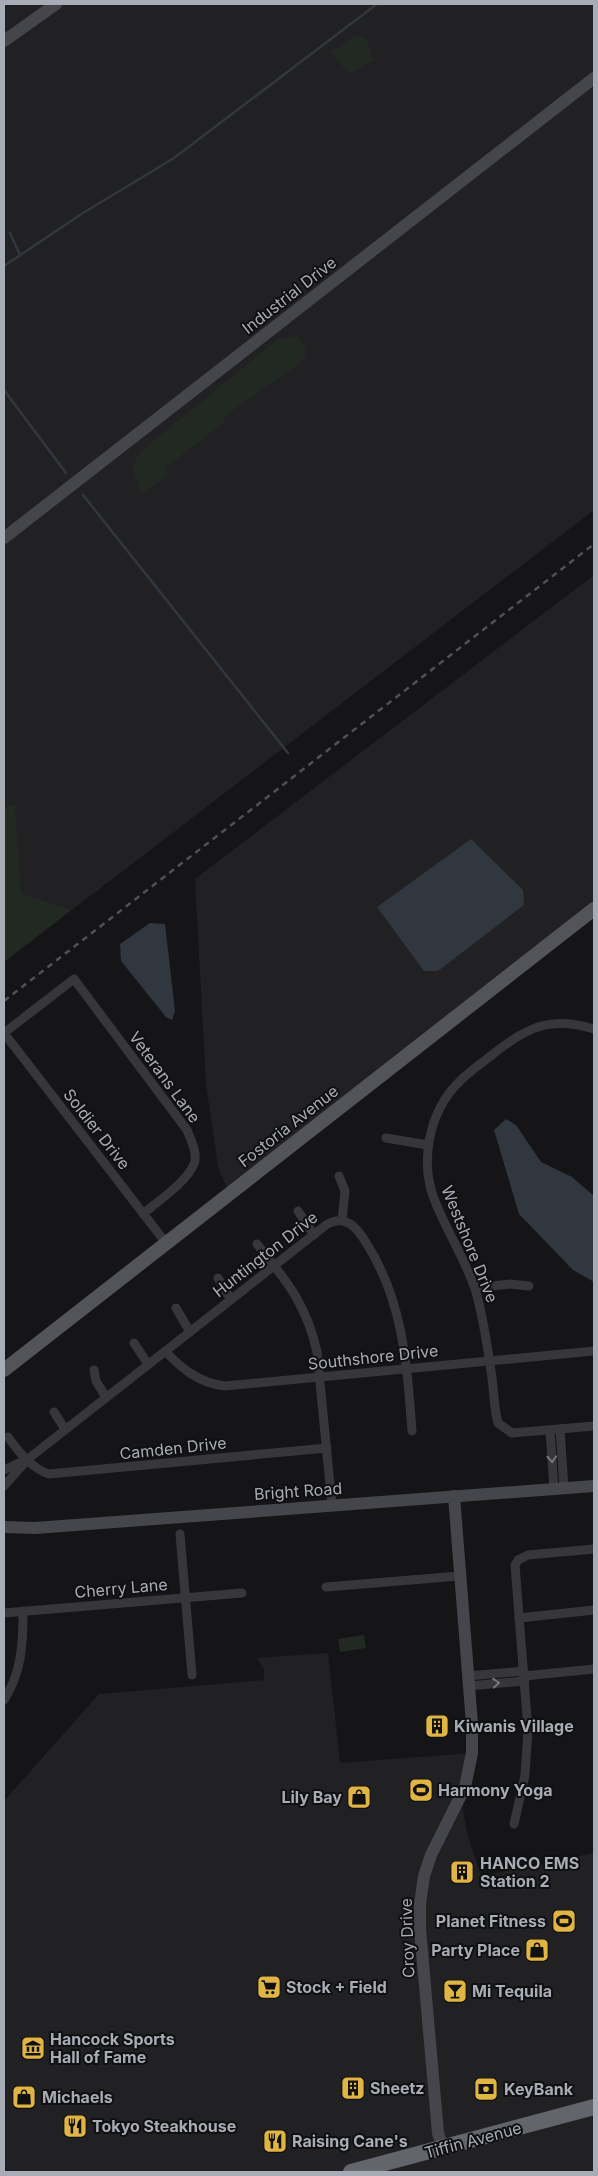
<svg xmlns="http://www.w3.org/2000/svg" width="598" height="2176" viewBox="0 0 598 2176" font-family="Inter,sans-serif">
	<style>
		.built { fill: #212124 }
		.green { fill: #222923 }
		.water { fill: #30373e }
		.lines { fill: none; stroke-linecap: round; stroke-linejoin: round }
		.stream { stroke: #30373e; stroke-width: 2.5 }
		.street { stroke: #37373b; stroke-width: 9 }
		.secondary { stroke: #45464b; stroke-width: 12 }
		.primary { stroke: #53545a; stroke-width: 14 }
		.highway { stroke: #63656c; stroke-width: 16 }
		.rail { stroke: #505156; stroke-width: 2.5; stroke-dasharray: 6 5; stroke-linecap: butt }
		.oneway { stroke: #75777e }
		.labels { text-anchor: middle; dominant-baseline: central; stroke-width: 4; stroke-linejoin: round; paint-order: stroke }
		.street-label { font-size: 16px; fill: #a8acb5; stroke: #101012 }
		.poi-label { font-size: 16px; font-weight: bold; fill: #a8acb5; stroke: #101012; text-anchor: start }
	</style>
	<rect width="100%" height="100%" fill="#151517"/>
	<g class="built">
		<polygon points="4,4 594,4 594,510 4,962"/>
		<polygon points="594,575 594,904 227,1189 218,1167 206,1084 195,879"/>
		<polygon points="328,1653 340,1763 472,1753 461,1798 467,1833 481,1876 594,1853 594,2172 4,2172 4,1801 99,1694 264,1680 264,1669 257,1658"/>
	</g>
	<g class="green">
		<polygon points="357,35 367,39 373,61 349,74 331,52"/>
		<polygon points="297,336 306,348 304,360 226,415 223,423 165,468 168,475 142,494 132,467 141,451 277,340"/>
		<polygon points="15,804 21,893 71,910 4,962 4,807"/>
		<polygon points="364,1635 366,1648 340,1652 338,1639"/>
	</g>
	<g class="water">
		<polygon points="471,839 523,890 524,905 438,971 424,971 377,907"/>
		<polygon points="150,923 165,924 175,1011 172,1020 166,1017 121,961 120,944"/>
		<polygon points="506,1119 516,1125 541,1162 572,1177 594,1196 594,1282 573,1270 519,1214 494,1130"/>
	</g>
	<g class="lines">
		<g class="stream">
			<polyline points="10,233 20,255"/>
			<polyline points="4,266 83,213 174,158 377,4"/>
			<polyline points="4,390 66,473"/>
			<polyline points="83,495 288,753"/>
		</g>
		<g class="street">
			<path d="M594 1029C553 1016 529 1026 497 1051 485 1061 472 1069 461 1080 428 1111 418 1165 437 1206 449 1235 467 1263 476 1292 484 1320 488 1350 492 1378 494 1393 494 1409 498 1423L512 1433 594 1426"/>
			<path d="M4 1033 74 979 187 1130C191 1140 198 1154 194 1164 185 1184 159 1200 143 1214"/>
			<polyline points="4,1033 166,1243"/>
			<polyline points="386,1138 428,1145"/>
			<polyline points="339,1176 345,1191 342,1220"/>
			<polyline points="298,1211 314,1235"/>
			<path d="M257 1244C286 1280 307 1305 317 1352L332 1505"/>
			<polyline points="218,1278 231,1300"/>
			<polyline points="475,1288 510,1284 529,1286"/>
			<polyline points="176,1308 190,1332"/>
			<polyline points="134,1343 148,1364"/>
			<path d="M165 1351C182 1369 199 1383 225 1386L594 1351"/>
			<polyline points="94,1370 96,1381 106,1397"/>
			<polyline points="54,1412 65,1429"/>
			<polyline points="560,1429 564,1488"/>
			<polyline points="550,1430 554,1489"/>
			<path d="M8 1437C18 1451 32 1469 49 1474L327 1448"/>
			<polyline points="4,1470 27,1459"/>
			<path d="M4 1486 28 1459 326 1225C344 1214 356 1226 365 1241 403 1299 407 1364 412 1431"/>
			<polyline points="180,1534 192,1675"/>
			<polyline points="326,1587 459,1576"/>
			<polyline points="4,1613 242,1593"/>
			<polyline points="519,1618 594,1610"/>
			<polyline points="467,1676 524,1671"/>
			<polyline points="524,1676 594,1669"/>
			<polyline points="468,1686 525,1681"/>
			<path d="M4 1700C22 1672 23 1643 23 1611"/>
			<polyline points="514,1824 525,1775 528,1730 515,1565 518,1560 528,1555 594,1549"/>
		</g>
		<g class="secondary">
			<polyline points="4,41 56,4"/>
			<polyline points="4,538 594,78"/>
			<polyline points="4,1527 35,1528 594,1486"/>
			<polyline points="443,2148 438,2133 420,1929 420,1904 424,1876 431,1855 465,1787 472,1753 472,1724 454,1496"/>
		</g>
		<polyline class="primary" points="4,1370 594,909"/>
		<polyline class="highway" points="351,2172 594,2107"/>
		<polyline class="rail" points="4,1001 594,544"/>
	</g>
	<defs><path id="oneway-chevron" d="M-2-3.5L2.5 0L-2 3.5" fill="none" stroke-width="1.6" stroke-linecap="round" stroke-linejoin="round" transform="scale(1.25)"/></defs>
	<g class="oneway">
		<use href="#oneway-chevron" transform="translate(552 1459) rotate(87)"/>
		<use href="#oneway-chevron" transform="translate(496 1683) rotate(-5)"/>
	</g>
	<defs>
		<g id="building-square" transform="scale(1.25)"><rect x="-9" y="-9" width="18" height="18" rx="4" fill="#e0b544" stroke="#101012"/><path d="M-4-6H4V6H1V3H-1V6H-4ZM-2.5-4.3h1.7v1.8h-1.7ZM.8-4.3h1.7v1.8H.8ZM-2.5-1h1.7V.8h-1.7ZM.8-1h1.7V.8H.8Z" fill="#111"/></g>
		<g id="stadium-square" transform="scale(1.25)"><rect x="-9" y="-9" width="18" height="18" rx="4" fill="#e0b544" stroke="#101012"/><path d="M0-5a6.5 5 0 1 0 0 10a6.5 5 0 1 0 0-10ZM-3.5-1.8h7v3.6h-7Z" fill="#111"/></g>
		<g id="shop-square" transform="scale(1.25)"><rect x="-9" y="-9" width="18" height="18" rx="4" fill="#e0b544" stroke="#101012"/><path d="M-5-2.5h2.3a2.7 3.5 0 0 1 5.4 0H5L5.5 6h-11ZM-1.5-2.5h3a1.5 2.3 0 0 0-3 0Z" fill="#111"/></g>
		<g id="supermarket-square" transform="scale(1.25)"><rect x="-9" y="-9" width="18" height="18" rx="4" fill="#e0b544" stroke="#101012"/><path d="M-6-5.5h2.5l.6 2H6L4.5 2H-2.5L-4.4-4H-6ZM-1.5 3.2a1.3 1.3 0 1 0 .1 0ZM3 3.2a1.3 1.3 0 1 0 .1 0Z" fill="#111"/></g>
		<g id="bar-square" transform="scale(1.25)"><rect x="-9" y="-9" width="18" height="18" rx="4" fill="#e0b544" stroke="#101012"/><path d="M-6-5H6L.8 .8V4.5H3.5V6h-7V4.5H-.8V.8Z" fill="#111"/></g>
		<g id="museum-square" transform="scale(1.25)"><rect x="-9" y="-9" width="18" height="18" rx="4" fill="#e0b544" stroke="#101012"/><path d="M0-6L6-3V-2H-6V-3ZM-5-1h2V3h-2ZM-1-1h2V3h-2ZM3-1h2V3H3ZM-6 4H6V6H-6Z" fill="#111"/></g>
		<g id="bank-square" transform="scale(1.25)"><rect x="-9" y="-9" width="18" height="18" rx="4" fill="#e0b544" stroke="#101012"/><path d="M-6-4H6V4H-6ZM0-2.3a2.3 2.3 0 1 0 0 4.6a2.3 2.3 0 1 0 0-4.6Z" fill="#111"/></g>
		<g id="restaurant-square" transform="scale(1.25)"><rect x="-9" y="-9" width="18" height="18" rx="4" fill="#e0b544" stroke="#101012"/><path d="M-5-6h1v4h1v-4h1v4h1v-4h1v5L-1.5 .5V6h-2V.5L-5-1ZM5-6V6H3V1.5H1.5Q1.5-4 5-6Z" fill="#111"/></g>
	</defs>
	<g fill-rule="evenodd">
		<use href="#building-square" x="437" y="1726"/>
		<use href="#stadium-square" x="421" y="1790"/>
		<use href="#shop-square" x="359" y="1797"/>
		<use href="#building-square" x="462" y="1872"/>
		<use href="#stadium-square" x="564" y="1921"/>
		<use href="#shop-square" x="537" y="1950"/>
		<use href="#supermarket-square" x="269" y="1987"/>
		<use href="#bar-square" x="455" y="1991"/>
		<use href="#museum-square" x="33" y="2048"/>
		<use href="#building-square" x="353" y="2088"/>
		<use href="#bank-square" x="486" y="2089"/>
		<use href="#shop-square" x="24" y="2097"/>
		<use href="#restaurant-square" x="75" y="2126"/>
		<use href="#restaurant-square" x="275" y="2141"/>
	</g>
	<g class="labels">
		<g class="street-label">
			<text transform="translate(289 295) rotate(-38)">Industrial Drive</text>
			<text transform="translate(165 1077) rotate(54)">Veterans Lane</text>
			<text transform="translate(288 1126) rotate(-38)">Fostoria Avenue</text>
			<text transform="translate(97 1129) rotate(52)">Soldier Drive</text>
			<text transform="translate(470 1244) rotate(68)">Westshore Drive</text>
			<text transform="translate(265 1254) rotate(-38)">Huntington Drive</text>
			<text transform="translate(373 1357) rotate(-6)">Southshore Drive</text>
			<text transform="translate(173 1448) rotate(-6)">Camden Drive</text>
			<text transform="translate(298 1491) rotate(-4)">Bright Road</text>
			<text transform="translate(121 1588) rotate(-5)">Cherry Lane</text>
			<text transform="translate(407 1938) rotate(-92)">Croy Drive</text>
			<text transform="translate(473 2140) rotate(-15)">Tiffin Avenue</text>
		</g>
		<g class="poi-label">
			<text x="454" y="1726">Kiwanis Village</text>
			<text x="438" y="1790">Harmony Yoga</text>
			<text x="342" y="1797" text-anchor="end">Lily Bay</text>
			<text x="480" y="1863">HANCO EMS<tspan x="480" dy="18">Station 2</tspan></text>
			<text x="546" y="1921" text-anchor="end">Planet Fitness</text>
			<text x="520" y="1950" text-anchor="end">Party Place</text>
			<text x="286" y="1987">Stock + Field</text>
			<text x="472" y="1991">Mi Tequila</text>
			<text x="50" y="2039">Hancock Sports<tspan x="50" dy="18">Hall of Fame</tspan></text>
			<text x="370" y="2088">Sheetz</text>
			<text x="504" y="2089">KeyBank</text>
			<text x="42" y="2097">Michaels</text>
			<text x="92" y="2126">Tokyo Steakhouse</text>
			<text x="292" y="2141">Raising Cane's</text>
		</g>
	</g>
	<rect width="598" height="2176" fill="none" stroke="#a8acb5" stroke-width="10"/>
</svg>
